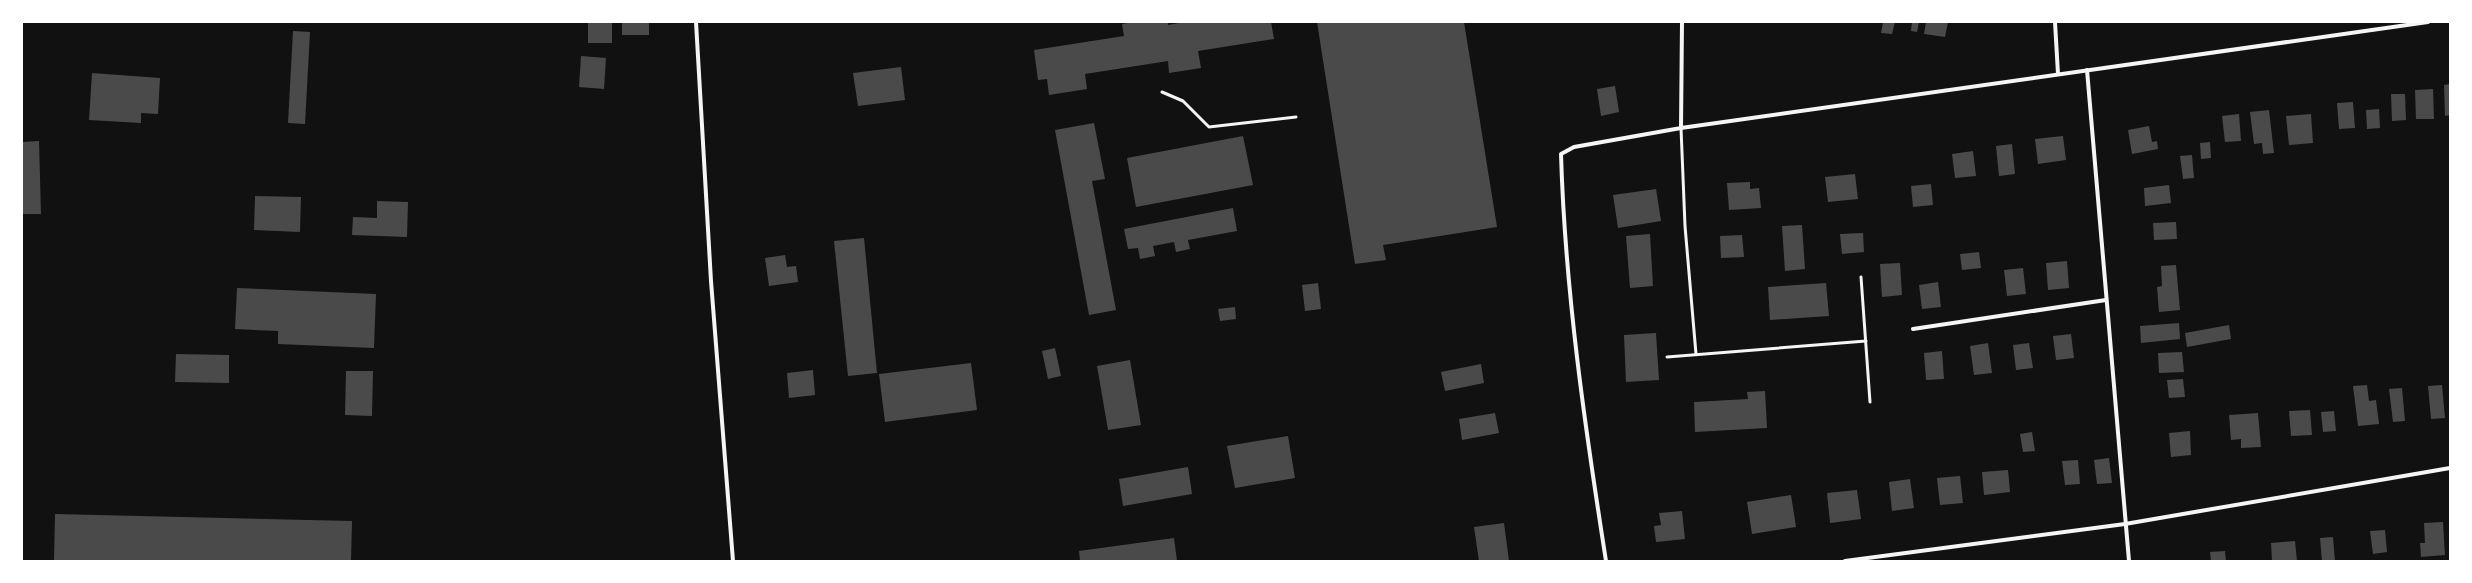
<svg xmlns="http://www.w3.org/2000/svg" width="2472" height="583" viewBox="0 0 2472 583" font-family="'PT Sans',sans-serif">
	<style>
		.building { fill: #4a4a4a }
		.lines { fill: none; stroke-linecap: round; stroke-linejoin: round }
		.service { stroke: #f5f5f5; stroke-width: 3 }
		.minor { stroke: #f5f5f5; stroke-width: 4 }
	</style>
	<rect width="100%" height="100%" fill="#111"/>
	<g class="building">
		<rect x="588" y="22" width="24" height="21"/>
		<rect x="622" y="22" width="27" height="13"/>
		<polygon points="1134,22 1168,22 1168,25 1185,22 1271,22 1274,39 1198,51 1201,68 1169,73 1168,61 1085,74 1087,89 1049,95 1047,79 1038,80 1034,50 1124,36 1122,24"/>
		<polygon points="1317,22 1464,22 1497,227 1383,245 1386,260 1355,264"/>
		<polygon points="1883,22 1895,22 1892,34 1881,33"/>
		<polygon points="1912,22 1919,22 1917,32 1911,31"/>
		<polygon points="1926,22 1948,22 1945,37 1924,34"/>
		<polygon points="293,31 310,32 305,124 288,123"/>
		<polygon points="581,56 606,58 604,89 579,87"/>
		<polygon points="901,67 905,100 858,106 853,73"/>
		<polygon points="92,73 160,78 158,114 141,113 141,123 89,120"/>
		<polygon points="2450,84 2450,115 2445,116 2444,85"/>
		<polygon points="1615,86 1619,112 1601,116 1597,89"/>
		<polygon points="2433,89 2434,119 2416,119 2415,90"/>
		<polygon points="2391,94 2405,94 2406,120 2392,121"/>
		<polygon points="2353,102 2355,128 2339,129 2337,103"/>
		<polygon points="2379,109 2380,128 2367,129 2366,110"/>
		<polygon points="2269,110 2274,153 2263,154 2262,143 2254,144 2250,112"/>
		<polygon points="2239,114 2241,141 2225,142 2222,116"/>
		<polygon points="2311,114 2313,143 2289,145 2286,116"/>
		<polygon points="1094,123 1105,179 1092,181 1116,310 1089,315 1055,130"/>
		<polygon points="2149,126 2152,142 2157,141 2158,149 2132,154 2128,130"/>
		<polygon points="1243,136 1253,185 1136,207 1127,158"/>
		<polygon points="2063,136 2066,160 2038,164 2035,139"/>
		<polygon points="39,141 41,214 22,214 22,142"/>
		<polygon points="2210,142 2211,158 2201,159 2200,143"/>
		<polygon points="2012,144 2015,174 1999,176 1996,146"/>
		<polygon points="1973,151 1976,176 1955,178 1952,154"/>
		<polygon points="2192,155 2194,178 2183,179 2180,156"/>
		<polygon points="1855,174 1858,199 1828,202 1825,177"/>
		<polygon points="1750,182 1750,189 1759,188 1761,208 1729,210 1727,183"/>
		<polygon points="1931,184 1933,205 1913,207 1911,186"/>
		<polygon points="2169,185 2171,203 2145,206 2144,188"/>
		<polygon points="1656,189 1661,221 1618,228 1613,195"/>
		<polygon points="255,196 301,197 300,232 254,230"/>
		<polygon points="377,201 408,202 407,237 352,235 353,217 377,218"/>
		<polygon points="1233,208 1237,231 1188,240 1190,249 1176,252 1174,242 1153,246 1155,256 1140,259 1138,248 1128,249 1124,229"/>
		<polygon points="2176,222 2177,239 2154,240 2153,223"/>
		<polygon points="1802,225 1805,269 1785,271 1782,226"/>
		<polygon points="1863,233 1864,252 1842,254 1840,234"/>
		<polygon points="1650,234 1653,286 1630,288 1626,236"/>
		<polygon points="1742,235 1744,257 1721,258 1720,236"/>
		<polygon points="864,238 877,373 848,376 834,241"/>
		<polygon points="1979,252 1981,268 1962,270 1960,254"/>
		<polygon points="785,255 787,267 796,266 798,282 769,286 765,258"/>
		<polygon points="2067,261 2069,288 2048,290 2046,263"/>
		<polygon points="1900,263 1902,295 1882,297 1880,264"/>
		<polygon points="2176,265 2180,310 2159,312 2157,287 2162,286 2161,266"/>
		<polygon points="2023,268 2026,294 2007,296 2004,270"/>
		<polygon points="1938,282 1941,307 1922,309 1919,285"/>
		<polygon points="1318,283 1321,309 1305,311 1302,285"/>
		<polygon points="1826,283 1829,316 1770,320 1768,287"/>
		<polygon points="237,288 376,294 374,348 278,344 278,331 235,329"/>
		<polygon points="1235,307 1236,319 1220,321 1218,309"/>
		<polygon points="2179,323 2180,339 2141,343 2140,326"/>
		<polygon points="2229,325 2231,339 2187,347 2185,333"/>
		<polygon points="1656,333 1659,380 1626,382 1624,335"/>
		<polygon points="2071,334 2074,358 2056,360 2053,336"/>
		<polygon points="1988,343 1992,373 1974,375 1970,346"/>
		<polygon points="2029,343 2033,368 2016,370 2013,345"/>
		<polygon points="1055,348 1061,376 1048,379 1042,351"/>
		<polygon points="1942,351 1944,379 1926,380 1924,353"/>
		<polygon points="2182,352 2184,372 2159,373 2158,353"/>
		<polygon points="176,354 229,355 229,383 175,382"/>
		<polygon points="1130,360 1141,425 1108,430 1097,366"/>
		<polygon points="971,363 977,410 885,422 879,374"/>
		<polygon points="1481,364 1484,383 1445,391 1441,372"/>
		<polygon points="813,370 815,395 789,398 787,373"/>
		<polygon points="346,371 373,371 372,416 345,415"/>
		<polygon points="2183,379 2185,397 2169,398 2167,380"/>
		<polygon points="2367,385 2369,401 2376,400 2379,424 2358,426 2353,386"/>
		<polygon points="2442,385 2445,418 2431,419 2428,386"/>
		<polygon points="2402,388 2405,421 2393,422 2389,389"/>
		<polygon points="1765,391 1767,428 1695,432 1694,402 1748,399 1747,392"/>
		<polygon points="2310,410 2312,435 2291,436 2289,411"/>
		<polygon points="2334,411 2336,431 2323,432 2321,412"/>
		<polygon points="1495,413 1499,433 1462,440 1459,419"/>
		<polygon points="2258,413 2261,447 2241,448 2241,439 2231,440 2229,415"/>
		<polygon points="2190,431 2191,455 2171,457 2169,433"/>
		<polygon points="2032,432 2035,451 2023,452 2020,434"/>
		<polygon points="1288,436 1295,478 1235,488 1227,446"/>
		<polygon points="2109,458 2112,483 2097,484 2094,460"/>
		<polygon points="2078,460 2080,484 2065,485 2062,461"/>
		<polygon points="1188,467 1192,494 1123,506 1119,479"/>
		<polygon points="2008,470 2010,492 1984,495 1982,472"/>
		<polygon points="1960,476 1963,503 1940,505 1937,478"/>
		<polygon points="1910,479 1914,508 1892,511 1889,482"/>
		<polygon points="1857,490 1861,519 1830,523 1827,493"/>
		<polygon points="1791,495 1796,527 1752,534 1747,502"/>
		<polygon points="1682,511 1685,539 1656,542 1654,526 1661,525 1659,513"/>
		<polygon points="55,514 352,521 351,561 54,561"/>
		<polygon points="2443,522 2445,555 2421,557 2420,543 2425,543 2424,523"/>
		<polygon points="1504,523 1509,561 1479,561 1474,527"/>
		<polygon points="2385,530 2387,552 2373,554 2370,531"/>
		<polygon points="2333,537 2335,561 2322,561 2320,538"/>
		<polygon points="1174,538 1177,561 1080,561 1079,551"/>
		<polygon points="2295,541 2297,561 2272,561 2271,543"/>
		<polygon points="2225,551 2226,561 2211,561 2210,552"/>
	</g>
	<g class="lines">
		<g class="service">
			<polyline points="1162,92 1183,101 1209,127 1296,117"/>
			<polyline points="1681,128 1685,226 1696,354"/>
			<polyline points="1861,277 1870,402"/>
			<polyline points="1667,357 1866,341"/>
		</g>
		<g class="minor">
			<polyline points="696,22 711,281 733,561"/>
			<polyline points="2055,22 2058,74"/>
			<polyline points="2087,70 2129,561"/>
			<polyline points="1681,128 2428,22"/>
			<polyline points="1913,329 2106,300"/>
			<path d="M1606 561C1585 427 1565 290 1561 154L1574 147 1681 128 1682 22"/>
			<polyline points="1845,561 2125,524 2450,468"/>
		</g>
	</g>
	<rect width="2472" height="583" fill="none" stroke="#ffffff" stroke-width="46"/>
</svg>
